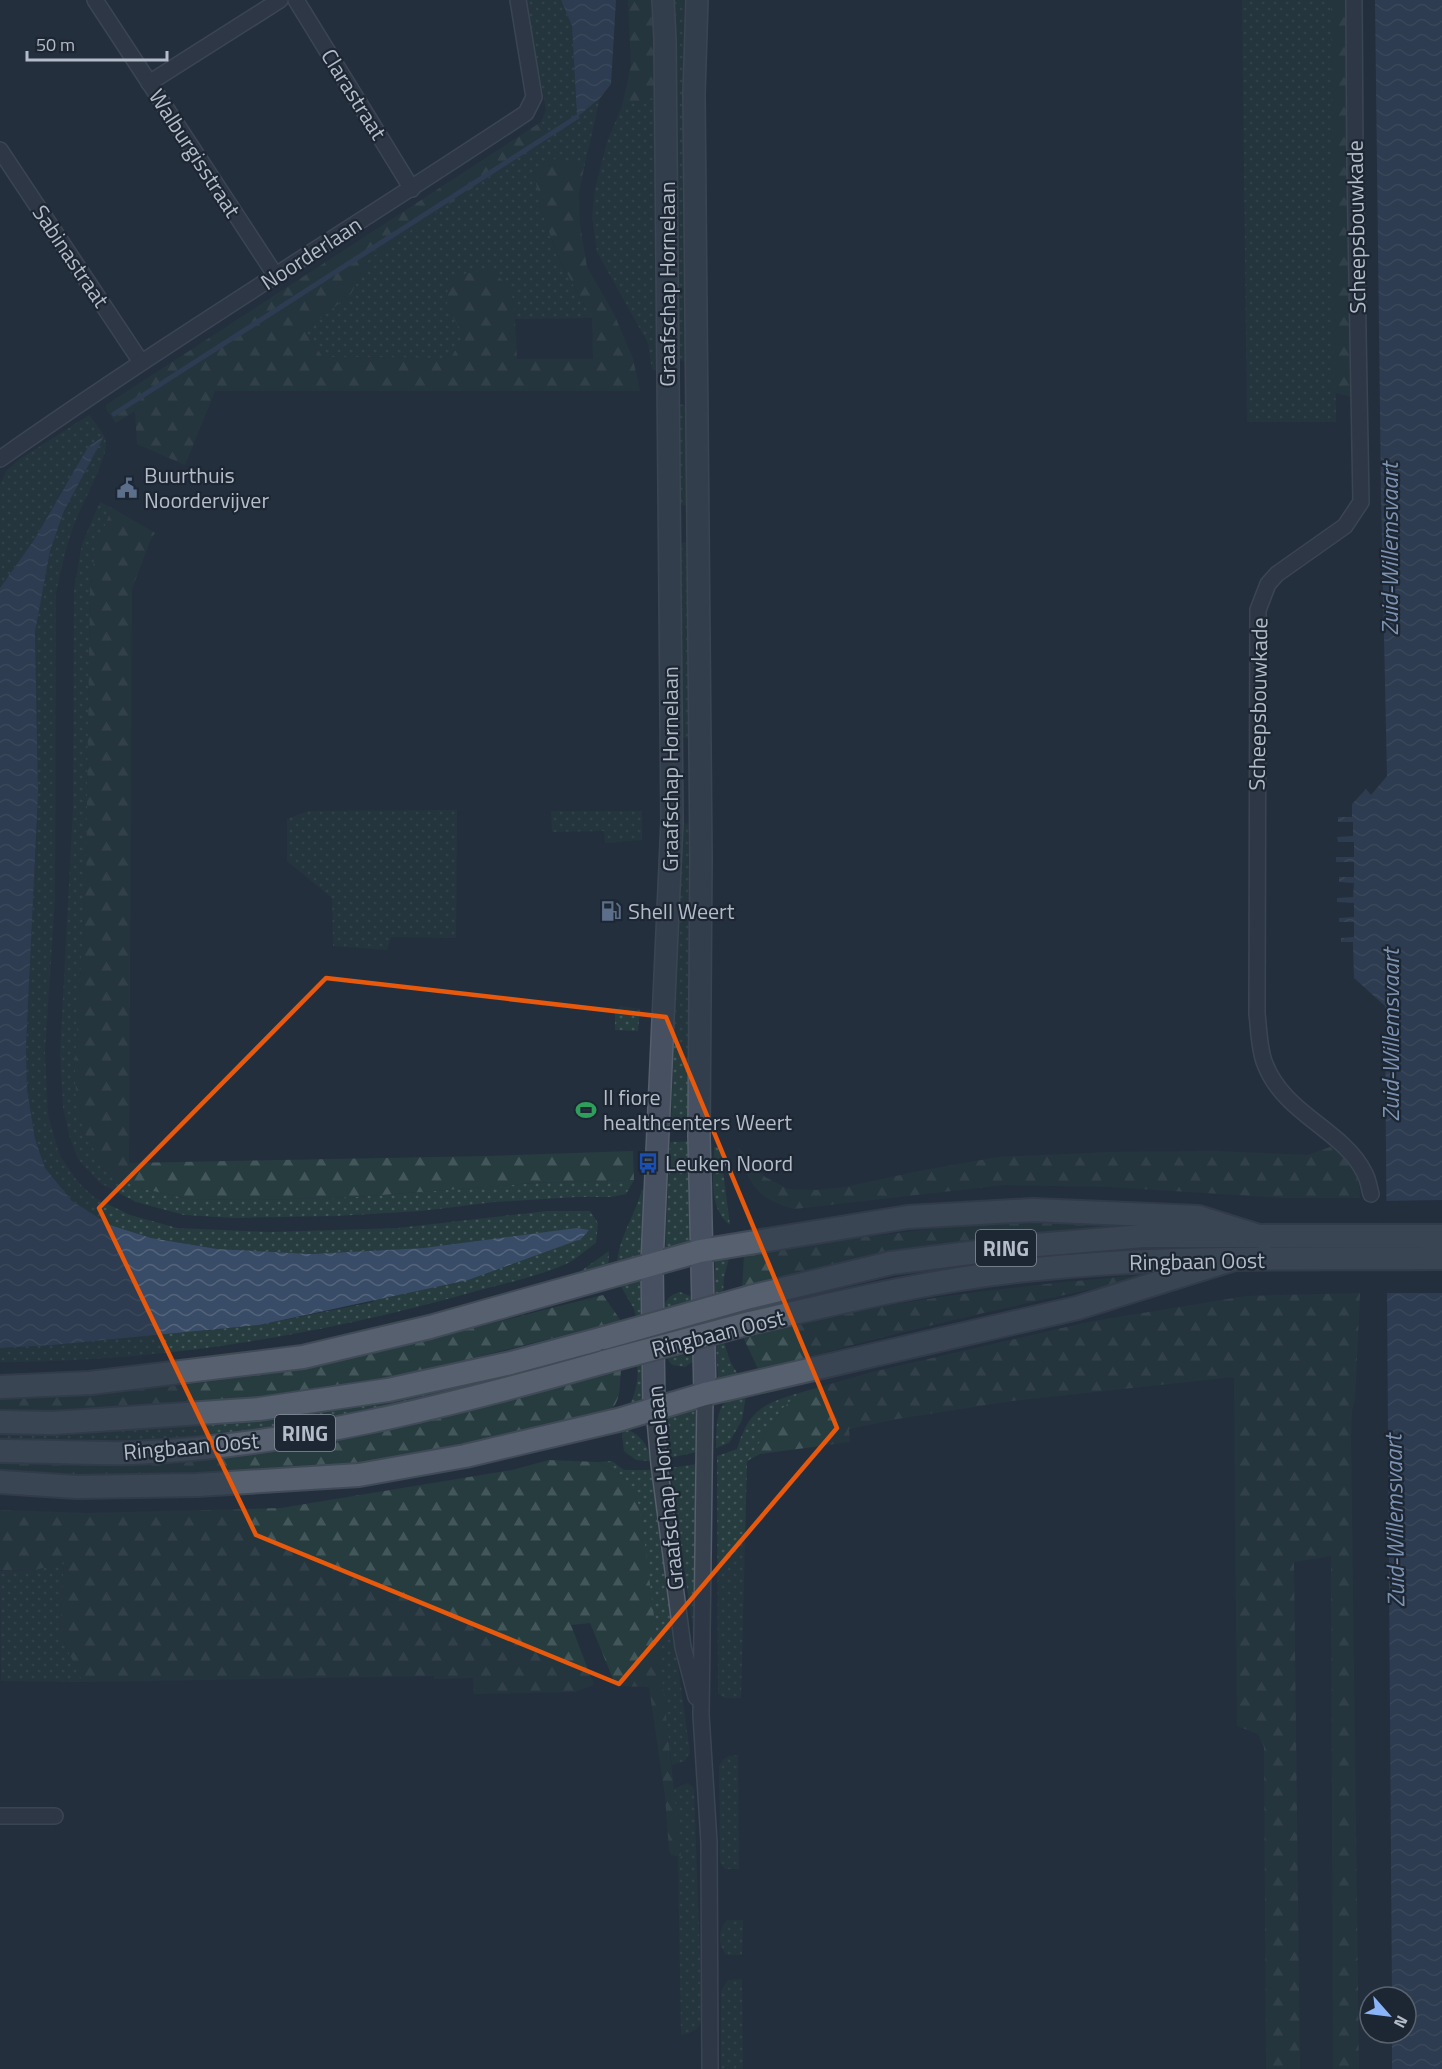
<svg xmlns="http://www.w3.org/2000/svg" width="1442" height="2069" viewBox="0 0 1442 2069" font-family="'Titillium Web',sans-serif">
	<style>
		.grass { fill: url(#grass-dots) }
		.forest { fill: url(#forest-firs) }
		.water { fill: url(#water-waves) }
		.pier { fill: #242f3e }
		.lines { fill: none; stroke-linecap: round; stroke-linejoin: round }
		.stream { stroke: #394c67; stroke-width: 5 }
		.street-casing { stroke: #565f6c; stroke-width: 18 }
		.secondary-casing { stroke: #565f6c; stroke-width: 24 }
		.primary-casing { stroke: #414a57; stroke-width: 26 }
		.street { stroke: #38414e; stroke-width: 15 }
		.secondary { stroke: #465061; stroke-width: 21 }
		.primary { stroke: #56606e; stroke-width: 22 }
		.primary-bridge-casing { stroke: #414a57; stroke-width: 26; stroke-linecap: butt }
		.primary-bridge { stroke: #56606e; stroke-width: 22 }
		.marked { fill: none; stroke: #e8590c; stroke-width: 4.5; stroke-linejoin: round }
		.labels { text-anchor: middle; dominant-baseline: central; stroke-width: 4.5; stroke-linejoin: round; paint-order: stroke }
		.shield { fill: #1d2633; stroke: #878f9c; stroke-width: 1.5 }
		.shield-label { font-size: 21px; font-weight: bold; fill: #b4bcc9 }
		.street-label { font-size: 22px; fill: #b4bcc9; stroke: #1d2633 }
		.poi-label { font-size: 22px; fill: #b4bcc9; stroke: #1d2633; text-anchor: start }
		.water-label { font-size: 24px; font-style: italic; fill: #7c92b1; stroke: #1d2633 }
	</style>
	<defs>
		<pattern id="grass-dots" width="8" height="8" patternUnits="userSpaceOnUse" patternTransform="scale(1.5)"><rect width="8" height="8" fill="#263c3f"/><path d="M2 2h.1M6 6h.1" fill="none" stroke="#435659" stroke-width="1.8" stroke-linecap="round"/></pattern>
		<pattern id="forest-firs" width="22" height="20" patternUnits="userSpaceOnUse" patternTransform="scale(1.5)"><rect width="22" height="20" fill="#263c3f"/><path d="M5 1l3.5 6h-7zM16 11l3.5 6h-7z" fill="#435659"/></pattern>
		<pattern id="water-waves" width="16" height="10" patternUnits="userSpaceOnUse" patternTransform="scale(1.5)"><rect width="16" height="10" fill="#394c67"/><path d="M0 5q4-4 8 0t8 0" fill="none" stroke="#53647b"/></pattern>
	</defs>
	<rect width="100%" height="100%" fill="#242f3e"/>
	<g class="grass">
		<polygon points="525,0 561,0 572,26 577,116 600,98 584,168 557,158 534,173 541,210 559,260 592,318 515,319 511,288 447,309 464,334 451,358 323,357 304,331 351,294 369,259 551,134 541,122 546,110"/>
		<polygon points="673,0 686,0 689,361 676,360"/>
		<polygon points="1242,0 1331,0 1336,422 1247,422"/>
		<polygon points="659,96 658,370 652,370 648,343 597,252 592,216 595,189 607,142 622,106"/>
		<polygon points="682,404 687,406 688,504 684,506 680,504 678,407"/>
		<path d="M89 415C95 423 105 433 106 443 107 459 82 504 75 522 66 545 61 570 56 594L55 899 45 1051 48 1114 59 1154 78 1182 95 1198 130 1215 177 1228 270 1232 398 1228 547 1211H590L598 1223 596 1243C587 1249 579 1257 570 1262 540 1277 499 1284 466 1294 315 1336 157 1362 0 1362V1348L53 1345 259 1325 373 1302 424 1248 311 1254 217 1249 151 1238 110 1225 72 1201 45 1168 35 1139 27 1089 26 1047 38 795 35 632 50 551 64 511 103 437 63 489 34 540 0 588V485L6 471 20 459Z"/>
		<polygon points="100,502 112,508 96,548 90,584 86,883 75,1062 76,1099 140,1188 189,1199 257,1200 356,1197 535,1183 634,1180 626,1194 611,1197 577,1197 495,1202 421,1211 336,1216 235,1218 184,1215 136,1202 100,1183 78,1159 69,1135 63,1107 60,1054 73,809 74,590 82,544"/>
		<polygon points="684,542 690,545 690,738 682,738 680,735 678,546"/>
		<polygon points="457,810 456,938 391,937 387,950 333,946 332,898 287,861 287,819 308,811"/>
		<polygon points="551,811 642,811 642,840 605,843 604,831 552,832"/>
		<polygon points="693,823 695,1129 671,1128 681,824"/>
		<polygon points="620,1006 640,1009 638,1031 615,1030 615,1011"/>
		<polygon points="696,1141 696,1246 665,1256 670,1142"/>
		<path d="M714 1147H720L730 1225C707 1207 714 1173 714 1147Z"/>
		<path d="M642 1189 649 1196 643 1249 636 1260 617 1270C616 1240 635 1217 642 1189Z"/>
		<polygon points="609,1251 608,1274 557,1288"/>
		<polygon points="731,1251 724,1277 723,1294 715,1296 715,1259"/>
		<polygon points="638,1278 643,1283 646,1314 636,1317 634,1309 619,1283"/>
		<path d="M680 1292 690 1296 695 1302 664 1310C664 1300 671 1294 680 1292Z"/>
		<polygon points="724,1342 730,1361 739,1376 721,1380 718,1377 716,1345"/>
		<polygon points="697,1349 694,1361 685,1367 672,1365 666,1357"/>
		<path d="M589 1352 590 1356C519 1376 447 1397 375 1411 252 1435 125 1446 0 1441V1431L52 1432 136 1430 260 1420 387 1401Z"/>
		<path d="M646 1363 644 1402 628 1408C635 1396 639 1380 637 1366Z"/>
		<path d="M799 1393 783 1408 747 1461 741 1698H724L718 1693 717 1456 737 1449C749 1410 762 1404 799 1393Z"/>
		<path d="M746 1396 742 1420 729 1443 716 1448C717 1433 714 1405 731 1399 736 1397 741 1397 746 1396Z"/>
		<polygon points="697,1403 697,1452 669,1458 667,1411"/>
		<path d="M623 1428C640 1433 648 1444 651 1461L636 1460 624 1451 622 1434Z"/>
		<path d="M612 1461 624 1470H651L690 1753 685 1761 672 1765 639 1506C630 1478 623 1475 598 1462Z"/>
		<polygon points="697,1464 699,1672 670,1468"/>
		<polygon points="64,1562 60,1634 83,1682 1,1681 0,1571 32,1571"/>
		<path d="M738 1755 739 1869H725L720 1862 719 1767C723 1757 728 1756 738 1755Z"/>
		<path d="M688 1783 694 1788 702 2018C700 2029 692 2033 681 2035L678 1860 674 1789Z"/>
		<path d="M727 1920H743L742 1955H727C717 1946 718 1930 727 1920Z"/>
		<polygon points="742,1979 743,2069 721,2069 721,1991 728,1980"/>
	</g>
	<g class="forest">
		<polygon points="628,0 656,0 659,96 622,106 631,65"/>
		<polygon points="1331,0 1348,0 1351,397 1334,392"/>
		<polygon points="541,122 551,134 369,259 351,294 304,331 323,357 451,358 464,334 447,309 448,276 491,270 511,288 515,319 517,359 593,359 592,318 559,259 541,210 534,173 557,158 584,168 579,193 580,225 587,267 614,314 633,359 640,391 215,391 185,465 137,444 135,411 116,423 106,409 106,405"/>
		<polygon points="112,508 155,533 150,541 132,589 129,1163 486,1156 633,1151 634,1180 535,1183 356,1197 257,1200 189,1199 140,1188 119,1179 99,1159 84,1132 76,1099 75,1062 86,883 90,584 96,548"/>
		<path d="M1336 1145C1351 1162 1360 1175 1360 1198H1284L1110 1187 1004 1185 794 1209C756 1199 748 1183 738 1147L765 1177 788 1189 816 1190 845 1187 919 1171 998 1157 1110 1152 1217 1151 1307 1155Z"/>
		<polygon points="1059,1220 1157,1222 742,1291 744,1255 848,1239 972,1224"/>
		<path d="M1173 1272C1033 1301 895 1331 759 1371L743 1337C883 1298 1029 1285 1173 1272Z"/>
		<polygon points="1360,1293 1355,1399 1352,1411 1351,1437 1359,2069 1333,2069 1331,1556 1294,1562 1300,2069 1266,2069 1264,1747 1258,1734 1237,1726 1234,1377 1012,1401 897,1419 849,1429 850,1442 760,1454 747,1461 783,1408 799,1393 872,1372 1088,1322 1246,1296"/>
		<path d="M603 1295 621 1321 397 1377 248 1404 0 1414V1395C81 1395 164 1389 244 1377 365 1358 484 1325 603 1295Z"/>
		<path d="M621 1370C619 1392 622 1402 604 1417L465 1450 342 1468 224 1479 0 1477V1460L194 1451 552 1386Z"/>
		<polygon points="549,1460 598,1462 620,1474 633,1487 639,1506 644,1537 663,1687 681,1857 671,1855 669,1850 665,1796 649,1687 616,1686 590,1623 571,1625 594,1685 574,1692 474,1694 473,1678 434,1679 434,1676 83,1682 60,1634 64,1562 32,1571 0,1570 0,1510 87,1513 281,1508 512,1470"/>
	</g>
	<g class="water">
		<polygon points="561,0 616,0 611,84 600,98 577,117 572,26"/>
		<polygon points="1375,0 1442,0 1442,2069 1392,2069 1392,2033 1406,2033 1406,1997 1392,1997 1385,1006 1354,978 1353,942 1341,942 1341,938 1354,937 1354,922 1339,922 1339,918 1354,917 1354,903 1337,902 1337,898 1353,897 1354,883 1339,882 1339,877 1354,877 1354,862 1336,862 1336,857 1354,857 1354,842 1338,842 1337,837 1353,836 1353,822 1338,822 1338,817 1352,817 1352,804 1366,789 1371,795 1387,776 1381,497"/>
		<polygon points="104,436 64,511 50,551 35,632 38,795 26,1047 27,1089 35,1139 45,1168 72,1201 110,1225 151,1238 217,1249 311,1254 424,1248 577,1228 589,1230 581,1239 468,1280 259,1325 53,1345 0,1348 0,588 34,540 88,447"/>
	</g>
	<polygon class="pier" points="1442,1200 1442,1293 1386,1293 1383,1201"/>
	<g class="lines">
		<polyline class="stream" points="114,414 577,117"/>
		<g class="street-casing">
			<g id="street">
				<polyline points="95,0 276,276"/>
				<polyline points="296,0 412,189"/>
				<path d="M1354 0 1355 164 1361 502 1345 526 1277 574 1268 584 1258 610 1257 1014C1259 1030 1259 1050 1265 1064 1284 1114 1343 1130 1364 1172 1368 1178 1369 1187 1371 1194"/>
				<polyline points="149,83 280,0"/>
				<polyline points="0,150 141,362"/>
				<path d="M0 459C172 338 351 229 526 113L534 97 518 0"/>
				<polyline points="705,1394 701,1715 709,1842 710,2069"/>
				<polyline points="654,1409 659,1464 683,1647 696,1697"/>
				<polyline points="0,1816 55,1816"/>
			</g>
		</g>
		<g class="secondary-casing">
			<g id="secondary">
				<polyline points="697,0 694,94 701,859 699,1136 705,1394"/>
				<polyline points="654,1409 652,1263 672,822 665,40 663,0"/>
			</g>
		</g>
		<g class="primary-casing">
			<g id="primary">
				<polyline points="750,1297 891,1263 1025,1246 1143,1236 1442,1236"/>
				<path d="M750 1323C841 1302 932 1280 1026 1270 1164 1255 1303 1259 1442 1258"/>
				<polyline points="0,1387 90,1383 303,1357 430,1327 700,1251 908,1217 1033,1210 1198,1217 1265,1238"/>
				<polyline points="0,1422 53,1423 259,1409 388,1390 511,1363 604,1338"/>
				<path d="M0 1451C44 1451 88 1454 132 1453 291 1447 452 1405 604 1362"/>
				<polyline points="0,1482 77,1487 197,1485 359,1475 465,1456 618,1420 705,1394 1077,1308 1234,1259"/>
			</g>
		</g>
		<use href="#street" class="street"/>
		<use href="#secondary" class="secondary"/>
		<use href="#primary" class="primary"/>
		<g class="primary-bridge-casing">
			<g id="primary-bridge">
				<polyline points="604,1338 750,1297"/>
				<polyline points="604,1362 750,1323"/>
			</g>
		</g>
		<use href="#primary-bridge" class="primary-bridge"/>
	</g>
	<path d="M0 0H1442V2069H0ZM326 978 666 1017 837 1428 619 1684 256 1535 99 1208Z" fill="#242f3e" fill-opacity=".55" fill-rule="evenodd"/>
	<path class="marked" d="M326 978 666 1017 837 1428 619 1684 256 1535 99 1208Z"/>
	<defs>
		<g id="civic-bare" transform="scale(1.62)"><path d="M-.6-6.5H3V-4.5H.6V-3L4-1V1h2V6H-6V1h2V-1L-.6-3ZM-1.2 2.5V6h2.4V2.5Z" fill="#5c6f8a" stroke="#1d2633" stroke-width="2.5" paint-order="stroke"/></g>
		<g id="fuel-bare" transform="scale(1.62)"><path d="M-5.5-6h7V0h2V4h1.3V-2.5L3-4.5l.8-.8L6-3V5H2.5V1h-1V6h-7ZM-4.2-4.7v3.2H.2V-4.7Z" fill="#5c6f8a" stroke="#1d2633" stroke-width="2.5" paint-order="stroke"/></g>
		<g id="stadium-bare" transform="scale(1.62)"><path d="M0-5a6.5 5 0 1 0 0 10a6.5 5 0 1 0 0-10ZM-3.5-1.8h7v3.6h-7Z" fill="#2e9e5b" stroke="#1d2633" stroke-width="2.5" paint-order="stroke"/></g>
		<g id="bus-bare" transform="scale(1.62)"><path d="M-5-6H5V4H4V6H2V4H-2V6H-4V4H-5ZM-3.5-4V0h7V-4ZM-3.5 1.2v1.5H-2V1.2ZM2 1.2v1.5H3.5V1.2Z" fill="#1a4fb4" stroke="#1d2633" stroke-width="2.5" paint-order="stroke"/></g>
	</defs>
	<g fill-rule="evenodd">
		<use href="#civic-bare" x="127" y="488"/>
		<use href="#fuel-bare" x="611" y="911"/>
		<use href="#stadium-bare" x="586" y="1110"/>
		<use href="#bus-bare" x="648" y="1163"/>
	</g>
	<g class="labels">
		<g class="shield">
			<rect x="976" y="1230" width="60" height="36" rx="4.5"/>
			<rect x="275" y="1415" width="60" height="36" rx="4.5"/>
		</g>
		<g class="shield-label">
			<text x="1006" y="1248">RING</text>
			<text x="305" y="1433">RING</text>
		</g>
		<g class="street-label">
			<text transform="translate(354 94) rotate(58)">Clarastraat</text>
			<text transform="translate(195 153) rotate(57)">Walburgisstraat</text>
			<text transform="translate(1356 227) rotate(-91)">Scheepsbouwkade</text>
			<text transform="translate(311 253) rotate(-33)">Noorderlaan</text>
			<text transform="translate(71 256) rotate(56)">Sabinastraat</text>
			<text transform="translate(667 284) rotate(-90)">Graafschap Hornelaan</text>
			<text transform="translate(1258 704) rotate(-89)">Scheepsbouwkade</text>
			<text transform="translate(670 769) rotate(-90)">Graafschap Hornelaan</text>
			<text transform="translate(1197 1261) rotate(-1)">Ringbaan Oost</text>
			<text transform="translate(718 1333) rotate(-14)">Ringbaan Oost</text>
			<text transform="translate(191 1446) rotate(-5)">Ringbaan Oost</text>
			<text transform="translate(665 1488) rotate(-96)">Graafschap Hornelaan</text>
		</g>
		<g class="poi-label">
			<text x="144" y="475">Buurthuis<tspan x="144" dy="25">Noordervijver</tspan></text>
			<text x="628" y="911">Shell Weert</text>
			<text x="603" y="1097">Il fiore<tspan x="603" dy="25">healthcenters Weert</tspan></text>
			<text x="665" y="1163">Leuken Noord</text>
		</g>
		<g class="water-label">
			<text transform="translate(1389 549) rotate(-90)">Zuid-Willemsvaart</text>
			<text transform="translate(1390 1035) rotate(-90)">Zuid-Willemsvaart</text>
			<text transform="translate(1394 1521) rotate(-91)">Zuid-Willemsvaart</text>
		</g>
	</g>
	<g transform="translate(1388 2015) rotate(118)"><circle r="28" fill="#1d2633" stroke="#59626f" stroke-width="1.5"/>
	<path d="M0-4.5L10 22L0 15L-10 22Z" fill="#8ab4f8"/>
	<text y="-9" font-size="16" font-weight="bold" text-anchor="middle" fill="#b4bcc9">N</text>
	</g>
	<path d="M27 51v9h140v-9" fill="none" stroke="#b4bcc9" stroke-width="3"/>
	<text x="36" y="51" font-size="18" fill="#b4bcc9" stroke="#1d2633" stroke-width="4.5" paint-order="stroke">50 m</text>
</svg>
